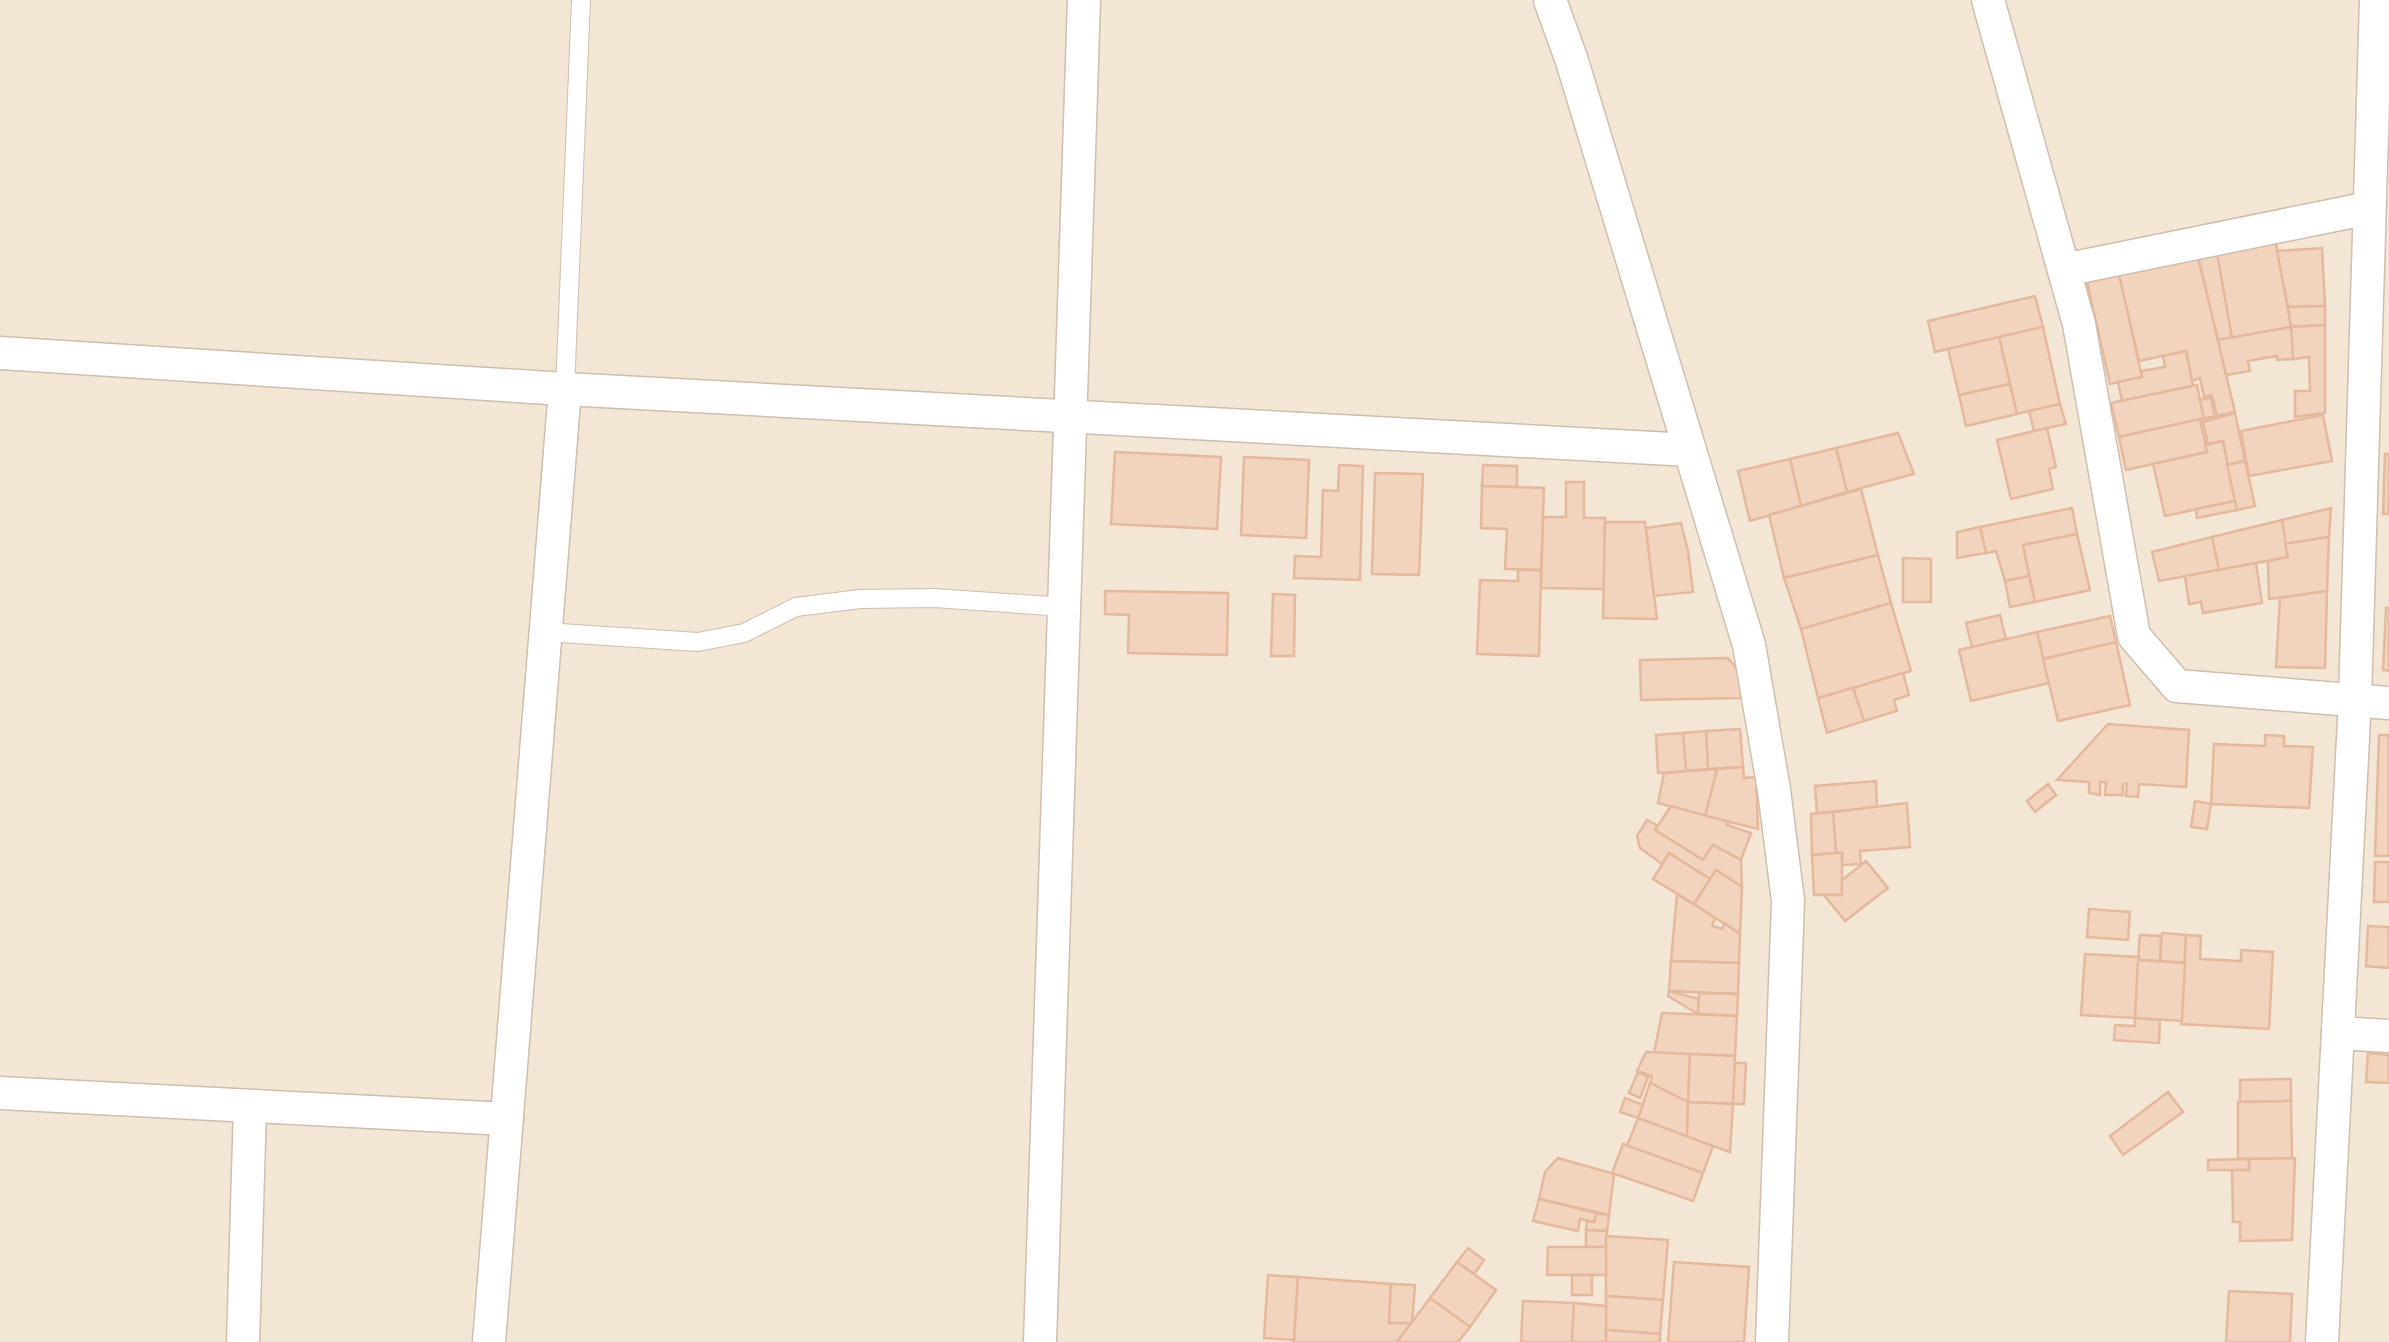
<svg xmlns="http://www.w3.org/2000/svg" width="2389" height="1342" viewBox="0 0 2389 1342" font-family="Cabin,sans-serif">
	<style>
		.residential { fill: #f4e6d4 }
		.building { fill: #f2d3bd; stroke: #e4b99d; stroke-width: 2.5 }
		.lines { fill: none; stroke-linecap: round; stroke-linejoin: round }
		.service-casing { stroke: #d0beae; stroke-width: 20 }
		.minor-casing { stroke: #d0beae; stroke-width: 35 }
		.service { stroke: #fff; stroke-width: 18 }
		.minor { stroke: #fff; stroke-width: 32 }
	</style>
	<rect width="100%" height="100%" fill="#fcf4e5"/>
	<rect class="residential" x="0" y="0" width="2389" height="1342"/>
	<g class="building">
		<polygon points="2276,243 2291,327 2232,338 2217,254"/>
		<polygon points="2322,248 2325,306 2288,307 2277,251"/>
		<polygon points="2217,254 2232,338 2218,340 2198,257"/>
		<polygon points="2198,257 2235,412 2217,416 2212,395 2204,397 2200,378 2192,381 2186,351 2139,361 2119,275"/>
		<polygon points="2119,275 2142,377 2110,384 2087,282"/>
		<polygon points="2035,296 2043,327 1935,352 1928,321"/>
		<polygon points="2325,306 2325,325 2291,327 2288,307"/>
		<polygon points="2325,325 2325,413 2295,417 2295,391 2310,391 2309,357 2293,359 2291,327"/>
		<polygon points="2043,327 2060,404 2017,414 1999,337"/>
		<polygon points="2291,327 2293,359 2277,360 2277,356 2248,361 2250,371 2226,375 2218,340"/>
		<polygon points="1999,337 2010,384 1959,395 1948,349"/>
		<polygon points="2186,351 2193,386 2122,401 2118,382 2142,377 2141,371 2165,367 2163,356"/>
		<polygon points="2010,384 2017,414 1966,426 1959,395"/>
		<polygon points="2197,385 2204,419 2119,437 2111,403"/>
		<polygon points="2211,398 2215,416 2204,419 2200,400"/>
		<polygon points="2060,404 2066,424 2034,431 2029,411"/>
		<polygon points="2235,413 2245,461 2227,465 2223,441 2208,444 2203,422"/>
		<polygon points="2323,415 2332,461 2249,476 2241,431"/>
		<polygon points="2200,419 2207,452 2126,470 2119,437"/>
		<polygon points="2047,428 2056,467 2049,469 2053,489 2011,499 1997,440"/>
		<polygon points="1898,433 1914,474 1847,492 1836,448"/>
		<polygon points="2223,441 2235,501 2165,516 2153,464 2207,452 2205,445"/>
		<polygon points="1836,448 1847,492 1801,506 1790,459"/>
		<polygon points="1115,452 1221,457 1217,529 1111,524"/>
		<polygon points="2385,454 2389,454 2389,514 2383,514"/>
		<polygon points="1244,457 1309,460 1306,538 1241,535"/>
		<polygon points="1790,459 1801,506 1750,521 1738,471"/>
		<polygon points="2245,461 2255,506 2237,510 2227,465"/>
		<polygon points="1339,465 1363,466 1360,580 1294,578 1295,556 1321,557 1323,490 1338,491"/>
		<polygon points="1483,465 1517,466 1517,487 1482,486"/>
		<polygon points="1375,473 1423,474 1419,575 1372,574"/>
		<polygon points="1566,482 1584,482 1584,518 1605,518 1604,589 1541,588 1543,517 1566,517"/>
		<polygon points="1482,486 1544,488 1541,570 1505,569 1507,529 1481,528"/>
		<polygon points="1861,489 1878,555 1784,578 1769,515"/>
		<polygon points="2235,501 2237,510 2197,518 2196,509"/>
		<polygon points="2072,508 2077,534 2023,545 2029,576 2005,581 1996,551 1986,553 1980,527"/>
		<polygon points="2331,508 2329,537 2285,544 2282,520"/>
		<polygon points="2282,520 2288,557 2219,570 2212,537"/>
		<polygon points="1605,522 1645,522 1657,619 1603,618"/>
		<polygon points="1681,523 1688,551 1693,592 1654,596 1646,528"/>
		<polygon points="1980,527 1986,553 1957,558 1957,532"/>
		<polygon points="2077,534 2090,590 2035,602 2023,545"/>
		<polygon points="2212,537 2219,570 2159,581 2152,552"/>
		<polygon points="2329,537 2327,591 2269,599 2268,561 2288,557 2285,544"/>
		<polygon points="1878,555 1891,603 1801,629 1784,578"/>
		<polygon points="1903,558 1931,559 1931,602 1903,602"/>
		<polygon points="2256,563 2262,603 2203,613 2201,602 2189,604 2185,576"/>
		<polygon points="1518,570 1541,570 1539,656 1477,654 1480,580 1518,581"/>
		<polygon points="2029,576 2035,602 2010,607 2005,581"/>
		<polygon points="1105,591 1228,593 1227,655 1128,653 1129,615 1105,614"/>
		<polygon points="2327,591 2325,668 2276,667 2280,598"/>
		<polygon points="1273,594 1295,595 1294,656 1271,656"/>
		<polygon points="1891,603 1911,671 1818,698 1801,629"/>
		<polygon points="2386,608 2389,608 2389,671 2383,670"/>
		<polygon points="2000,615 2006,639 1972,647 1966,623"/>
		<polygon points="2110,616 2116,642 2043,659 2037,632"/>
		<polygon points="2037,632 2049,683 1971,701 1959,650"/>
		<polygon points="2116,642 2130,705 2058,721 2043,659"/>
		<polygon points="1728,658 1741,674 1743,698 1641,700 1640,660"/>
		<polygon points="1903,673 1909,695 1894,700 1897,711 1864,721 1853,688"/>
		<polygon points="1853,688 1864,721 1827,733 1818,698"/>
		<polygon points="2108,724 2189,730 2186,787 2139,784 2138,797 2126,796 2127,784 2123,784 2123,795 2105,795 2106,782 2100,782 2100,795 2089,793 2089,782 2057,780"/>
		<polygon points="1740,729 1743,767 1708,769 1706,731"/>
		<polygon points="1706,731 1708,769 1686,771 1683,733"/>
		<polygon points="1683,733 1686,771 1658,773 1656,735"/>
		<polygon points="2265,735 2284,736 2284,746 2313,747 2309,808 2211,804 2214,744 2265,746"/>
		<polygon points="2379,735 2389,735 2389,856 2375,856"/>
		<polygon points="1743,767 1744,778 1756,777 1758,829 1705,816 1717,769"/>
		<polygon points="1717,769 1705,816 1658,803 1664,773"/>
		<polygon points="1876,781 1877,808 1817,813 1815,786"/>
		<polygon points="2048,784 2056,795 2035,812 2027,801"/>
		<polygon points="2195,801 2211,804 2207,829 2191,827"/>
		<polygon points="1907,803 1910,847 1860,851 1861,864 1842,865 1842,853 1836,853 1833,812"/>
		<polygon points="1671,806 1729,822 1727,825 1751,833 1741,860 1713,845 1703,860 1655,830"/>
		<polygon points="1833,812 1836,853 1812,855 1811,814"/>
		<polygon points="1647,820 1658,826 1655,830 1703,860 1713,845 1741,860 1742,887 1716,870 1710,879 1669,853 1662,864 1640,848 1637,836"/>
		<polygon points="1669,853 1710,879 1694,904 1653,879"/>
		<polygon points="1836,853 1842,853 1842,895 1814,895 1812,855"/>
		<polygon points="1866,861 1888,888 1845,921 1824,895 1842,895 1842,880"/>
		<polygon points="2375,862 2389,862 2389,902 2374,902"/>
		<polygon points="1716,870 1742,887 1740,934 1694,904"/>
		<polygon points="1677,894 1715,918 1712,926 1723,929 1724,923 1740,934 1739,963 1671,961"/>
		<polygon points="2089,909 2130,912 2128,940 2087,937"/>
		<polygon points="2368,926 2389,927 2389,968 2366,966"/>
		<polygon points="2162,933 2186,935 2185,963 2160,961"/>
		<polygon points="2140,935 2161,936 2160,961 2138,960"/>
		<polygon points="2186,935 2201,936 2200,959 2241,961 2241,950 2273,952 2269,1029 2181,1024"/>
		<polygon points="2085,954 2139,957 2135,1018 2081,1015"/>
		<polygon points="2138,960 2185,963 2182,1021 2135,1018"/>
		<polygon points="1671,961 1739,963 1738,994 1669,991"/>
		<polygon points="1669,991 1699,999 1698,1014 1668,996"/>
		<polygon points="1699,993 1738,994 1737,1016 1698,1014"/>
		<polygon points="1662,1013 1737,1016 1735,1056 1654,1053"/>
		<polygon points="2135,1018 2160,1020 2159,1043 2114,1040 2115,1025 2135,1026"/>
		<polygon points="1646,1052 1690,1054 1688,1102 1650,1083 1652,1076 1637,1071"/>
		<polygon points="2368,1053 2389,1055 2389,1083 2366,1082"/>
		<polygon points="1690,1054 1735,1056 1733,1104 1688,1102"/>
		<polygon points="1735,1063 1746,1063 1744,1104 1733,1104"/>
		<polygon points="1638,1072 1648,1077 1640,1098 1629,1093"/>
		<polygon points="2291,1079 2291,1101 2240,1102 2240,1080"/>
		<polygon points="1650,1083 1688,1102 1687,1137 1638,1118"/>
		<polygon points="2168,1092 2183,1112 2123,1155 2110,1136"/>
		<polygon points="1625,1098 1643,1105 1638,1118 1620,1112"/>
		<polygon points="2291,1101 2292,1159 2238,1159 2238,1102"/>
		<polygon points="1688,1102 1733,1104 1730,1152 1687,1137"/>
		<polygon points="1638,1118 1713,1146 1703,1173 1627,1146"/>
		<polygon points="1623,1144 1703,1173 1693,1201 1612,1173"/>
		<polygon points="1558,1158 1614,1174 1609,1215 1539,1199 1545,1172"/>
		<polygon points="2295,1158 2292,1240 2240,1241 2240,1222 2233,1222 2232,1170 2249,1170 2249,1159"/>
		<polygon points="2249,1159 2249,1170 2208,1170 2208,1160"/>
		<polygon points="1539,1199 1597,1213 1594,1222 1580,1219 1578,1231 1533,1221"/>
		<polygon points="1597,1213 1609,1215 1607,1231 1586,1230 1587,1221 1594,1222"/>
		<polygon points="1586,1230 1607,1231 1606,1247 1586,1248"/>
		<polygon points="1606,1236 1668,1240 1663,1300 1606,1296"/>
		<polygon points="1548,1247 1606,1247 1606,1275 1547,1275"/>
		<polygon points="1468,1248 1484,1260 1474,1274 1457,1262"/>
		<polygon points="1457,1262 1496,1290 1470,1327 1430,1298"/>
		<polygon points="1674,1262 1749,1267 1744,1342 1668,1342"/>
		<polygon points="1268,1275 1298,1277 1294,1340 1264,1338"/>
		<rect x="1572" y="1275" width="20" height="20"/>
		<polygon points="1298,1277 1391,1284 1389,1323 1412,1323 1397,1342 1294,1342"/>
		<polygon points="1391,1284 1415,1285 1412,1323 1389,1323"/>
		<polygon points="2229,1291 2292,1294 2290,1342 2226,1342"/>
		<polygon points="1606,1296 1663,1300 1660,1334 1606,1330"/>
		<polygon points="1430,1298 1470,1327 1458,1342 1397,1342"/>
		<polygon points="1523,1301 1574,1303 1572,1342 1521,1342"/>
		<polygon points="1574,1303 1606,1306 1606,1342 1572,1342"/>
		<polygon points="1606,1330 1660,1334 1660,1342 1606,1342"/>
	</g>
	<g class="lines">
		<g class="service-casing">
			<g id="service">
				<polyline points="565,389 581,0"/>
				<polyline points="545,632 698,642 744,633 796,607 860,599 934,598 1065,607"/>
			</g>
		</g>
		<g class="minor-casing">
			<g id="minor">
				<polyline points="1550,0 1572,61 1749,645 1774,790 1788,901 1772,1342"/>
				<polyline points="1988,0 2079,324 2134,636 2177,686 2389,703"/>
				<polyline points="2064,270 2369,208"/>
				<polyline points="0,353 565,389 1690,450"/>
				<polyline points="2338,1033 2389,1036"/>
				<polyline points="0,1093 507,1119"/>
				<polyline points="243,1342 250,1107"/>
				<polyline points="489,1342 565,389"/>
				<polyline points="1040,1342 1084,0"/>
				<polyline points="2322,1342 2355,699 2376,0"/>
			</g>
		</g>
		<use href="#service" class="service"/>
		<use href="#minor" class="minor"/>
	</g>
</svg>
